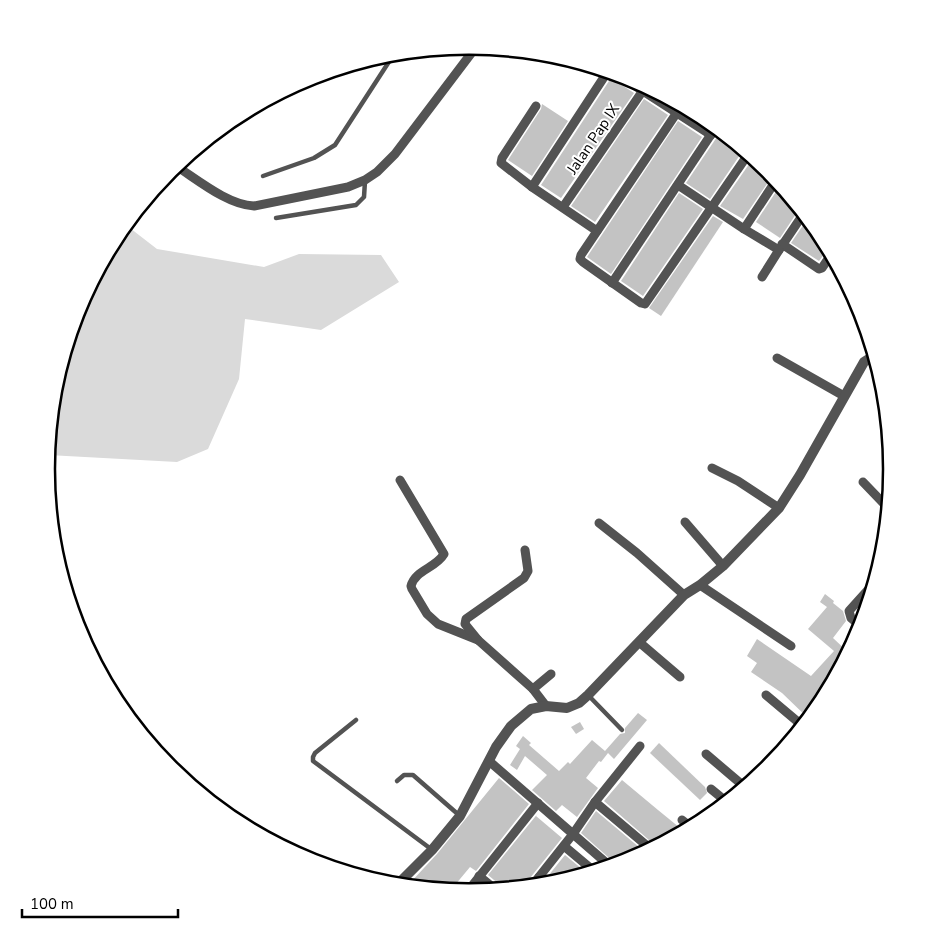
<svg xmlns="http://www.w3.org/2000/svg" width="940" height="939" viewBox="0 0 940 939" font-family="'Nunito Sans',sans-serif">
	<style>
		.green { fill: #dadada }
		.building { fill: #c3c3c3 }
		.lines { fill: none; stroke-linecap: round; stroke-linejoin: round }
		.service { stroke: #535353; stroke-width: 4.5 }
		.minor { stroke: #535353; stroke-width: 9 }
		.tertiary { stroke: #535353; stroke-width: 10 }
		.labels { text-anchor: middle; dominant-baseline: central; stroke-width: 4; stroke-linejoin: round; paint-order: stroke }
		.street-label { font-size: 15px; fill: #000; stroke: #fff }
		.rim { fill: none; stroke: #000; stroke-width: 2.5 }
	</style>
	<rect width="100%" height="100%" fill="#fff"/>
	<polygon class="green" points="126,225 157,249 264,267 299,254 381,255 399,282 321,330 245,319 239,379 208,449 177,462 48,455 55,387 79,307 118,234"/>
	<g class="building">
		<polygon points="611,78 634,93 561,198 541,185"/>
		<polygon points="644,99 668,115 595,222 571,206"/>
		<polygon points="542,104 568,121 532,176 508,160 541,109"/>
		<polygon points="687,108 705,118 712,123 709,126 685,111"/>
		<polygon points="678,121 702,137 611,274 587,257"/>
		<polygon points="721,131 744,149 710,199 686,183"/>
		<polygon points="754,157 773,175 743,219 720,206"/>
		<polygon points="781,184 800,208 780,238 756,222"/>
		<polygon points="679,193 703,209 643,296 621,281"/>
		<polygon points="713,216 723,222 661,316 649,308"/>
		<polygon points="808,218 822,235 829,248 819,261 791,243"/>
		<polygon points="835,259 837,263 847,282 829,269"/>
		<polygon points="825,594 834,601 833,603 843,611 846,621 833,638 849,653 841,669 812,699 820,707 810,720 782,693 751,672 757,663 747,656 757,639 811,676 834,651 808,629 827,607 820,602"/>
		<polygon points="872,595 867,611 864,620 856,613"/>
		<polygon points="638,713 647,720 614,759 608,753 601,762 599,761 586,778 598,788 577,817 562,805 556,811 532,790 547,775 525,756 517,770 510,765 520,749 516,746 523,736 531,743 529,745 559,771 568,762 570,764 592,740 605,751 620,734 625,733 625,728"/>
		<polygon points="580,722 584,729 576,734 571,727"/>
		<polygon points="659,743 705,787 707,793 700,800 650,753"/>
		<polygon points="499,778 529,804 476,871 470,867 450,891 411,887 410,883 437,854"/>
		<polygon points="622,780 658,810 685,832 657,847 604,801"/>
		<polygon points="596,811 646,853 632,861 617,865 581,833"/>
		<polygon points="539,812 536,816 562,838 526,883 525,887 502,890 500,885 488,875"/>
		<polygon points="565,855 588,874 555,884 548,876"/>
	</g>
	<g class="lines">
		<g class="service">
			<polyline points="263,176 314,158 335,145 394,54"/>
			<polyline points="276,218 356,205 364,197 365,181"/>
			<polyline points="588,695 622,730"/>
			<polyline points="356,720 315,753 313,757 313,761 431,849"/>
			<polyline points="397,781 404,775 413,775 460,816"/>
			<polyline points="224,812 248,828"/>
		</g>
		<g class="minor">
			<polyline points="615,73 711,135"/>
			<polyline points="682,105 581,255 580,259 583,262 641,303 645,304 749,153"/>
			<polyline points="536,106 502,158 501,163 532,187 597,231"/>
			<path d="M176 166C198 180 228 205 254 206L348 187 365 180 377 172 395 154 476 47"/>
			<polyline points="678,185 744,229 779,250 804,213"/>
			<polyline points="532,187 608,71"/>
			<polyline points="563,207 646,86"/>
			<polyline points="744,229 777,179"/>
			<polyline points="782,244 819,269 822,268 832,253"/>
			<polyline points="762,277 779,250"/>
			<polyline points="612,283 716,127"/>
			<polyline points="777,358 844,396"/>
			<polyline points="712,468 738,481 779,508"/>
			<path d="M400 480 444 554C436 568 415 570 411 586L412 589 427 614 438 624 478 640"/>
			<polyline points="863,482 889,509"/>
			<polyline points="685,522 723,566"/>
			<polyline points="599,523 637,553 684,595"/>
			<polyline points="525,550 528,571 524,578 466,619 465,624 478,640 533,689 546,706"/>
			<polyline points="700,585 791,646"/>
			<polyline points="862,627 851,618 849,611 876,581"/>
			<polyline points="639,642 680,677"/>
			<polyline points="533,689 551,674"/>
			<polyline points="766,695 804,727"/>
			<polyline points="706,754 746,788"/>
			<polyline points="489,761 611,867"/>
			<polyline points="711,789 728,803"/>
			<polyline points="595,802 652,850"/>
			<polyline points="682,820 692,828"/>
			<polyline points="564,846 595,872"/>
			<polyline points="479,876 496,890"/>
			<polyline points="539,877 549,885"/>
			<polyline points="531,887 573,834 595,802 640,746"/>
			<polyline points="467,892 538,803"/>
		</g>
		<polyline class="tertiary" points="404,886 400,882 432,850 460,816 496,747 511,726 531,709 546,706 567,708 579,703 588,695 684,595 700,585 723,566 779,508 800,475 864,362 875,355"/>
	</g>
	<g class="labels">
		<g class="street-label">
			<text transform="translate(593 139) rotate(-56)">Jalan Pap IX</text>
		</g>
	</g>
	<path d="M0 0H940V939H0ZM55 469a414 414 0 1 1 828 0a414 414 0 1 1-828 0Z" fill="#fff" fill-rule="evenodd"/>
	<path class="rim" d="M55 469a414 414 0 1 1 828 0a414 414 0 1 1-828 0Z"/>
	<path d="M22 909v8h156v-8" fill="none" stroke="#000000" stroke-width="2.5"/>
	<text x="30" y="909" font-size="15" fill="#000000" stroke="#ffffff" stroke-width="4" paint-order="stroke">100 m</text>
</svg>
